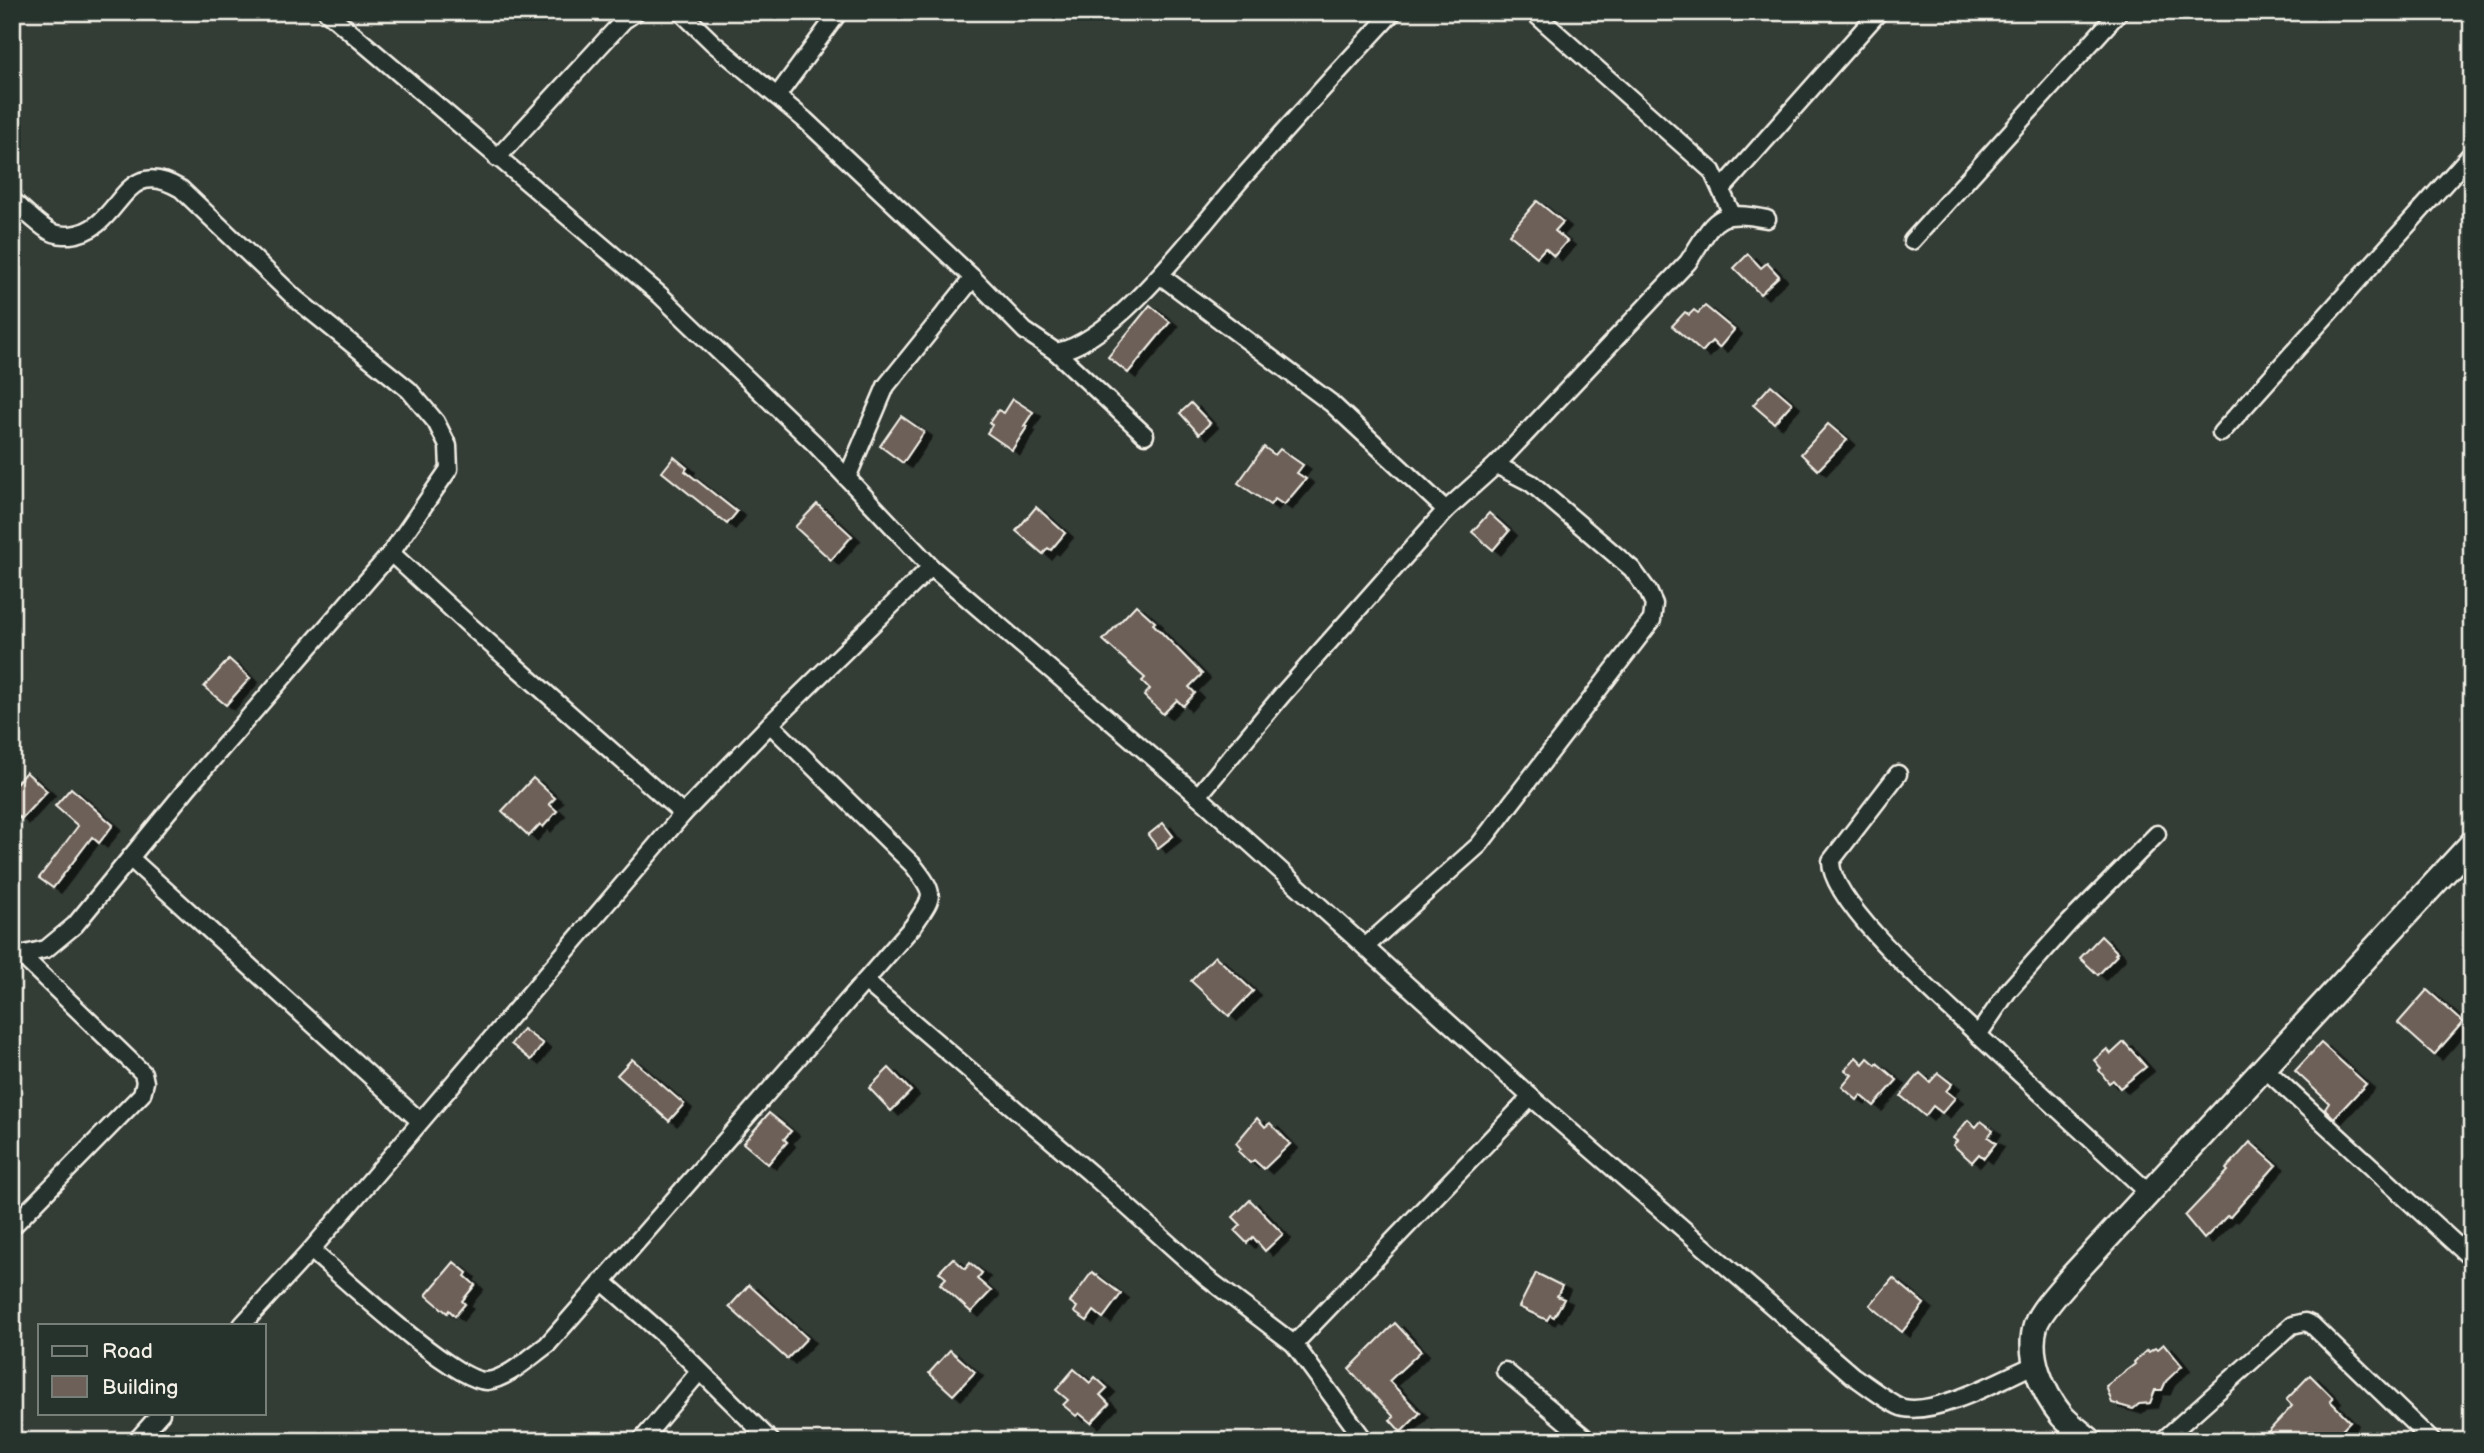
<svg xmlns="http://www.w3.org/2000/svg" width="2484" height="1453" viewBox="0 0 2484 1453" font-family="'Balsamiq Sans',sans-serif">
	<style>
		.building { fill: #6d6059; stroke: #f4f1e8; stroke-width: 2; filter: url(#shadow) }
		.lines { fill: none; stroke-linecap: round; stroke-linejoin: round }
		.street-casing { stroke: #f4f1e8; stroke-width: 21 }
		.secondary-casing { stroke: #f4f1e8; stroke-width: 28 }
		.street { stroke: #26332d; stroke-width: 16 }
		.secondary { stroke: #26332d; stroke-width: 23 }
	</style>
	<defs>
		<filter id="shadow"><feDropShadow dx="8" dy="4.5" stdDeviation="0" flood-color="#0009"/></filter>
	</defs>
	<rect width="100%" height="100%" fill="#343c36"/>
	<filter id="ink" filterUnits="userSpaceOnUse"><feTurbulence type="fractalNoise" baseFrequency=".0143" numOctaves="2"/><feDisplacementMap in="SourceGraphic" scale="14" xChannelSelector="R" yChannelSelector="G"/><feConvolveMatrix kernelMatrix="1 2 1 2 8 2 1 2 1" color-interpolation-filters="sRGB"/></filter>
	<g filter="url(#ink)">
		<g class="building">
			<polygon points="1537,201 1563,222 1555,231 1567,241 1554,256 1545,248 1537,257 1509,234"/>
			<polygon points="1748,254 1761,268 1767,263 1779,276 1760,294 1734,268"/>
			<polygon points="1150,305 1170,322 1128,373 1108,357"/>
			<polygon points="1705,306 1734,330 1719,348 1712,341 1702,352 1672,326 1685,312 1689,315 1694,310 1698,313"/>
			<polygon points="1771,385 1792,403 1774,423 1753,405"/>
			<polygon points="1013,399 1033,412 1024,426 1027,427 1012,450 987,433 992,425 989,423 998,410 1004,413"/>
			<polygon points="1191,403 1210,423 1199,434 1180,413"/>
			<polygon points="901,416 924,432 903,463 880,446"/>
			<polygon points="1828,424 1847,440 1818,470 1801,454"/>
			<polygon points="1264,447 1275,455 1280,449 1303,465 1297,473 1306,479 1284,505 1275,499 1270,505 1238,483"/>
			<polygon points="674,457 687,468 685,471 737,512 727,524 662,472"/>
			<polygon points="817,504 852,536 831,560 795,527"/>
			<polygon points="1036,507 1065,533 1051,550 1048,548 1043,554 1016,531"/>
			<polygon points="1489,513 1509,531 1493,550 1472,532"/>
			<polygon points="1136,605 1155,622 1153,624 1202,674 1189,687 1195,693 1183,706 1177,700 1163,714 1144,696 1150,689 1142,681 1145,678 1103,640"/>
			<polygon points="229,659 250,678 226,705 204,687"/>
			<polygon points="26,772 47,791 21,819 12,811 12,788"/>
			<polygon points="533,778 555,798 549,804 557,811 543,827 540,824 529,836 502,811"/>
			<polygon points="71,788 113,825 99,843 92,837 53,888 39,878 78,826 55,806"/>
			<polygon points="1163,823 1173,836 1158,848 1148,835"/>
			<polygon points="2101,936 2117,952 2115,954 2117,955 2098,975 2080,958"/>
			<polygon points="1215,956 1253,991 1229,1016 1191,981"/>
			<polygon points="2427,990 2463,1022 2434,1055 2398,1023"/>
			<polygon points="523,1029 543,1044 531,1060 511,1044"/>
			<polygon points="2124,1042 2146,1067 2120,1088 2113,1080 2109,1083 2099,1070 2101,1068 2094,1060 2107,1049 2111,1054"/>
			<polygon points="2321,1043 2366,1084 2334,1118 2325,1109 2329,1103 2295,1071"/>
			<polygon points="1856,1057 1863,1064 1868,1058 1876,1065 1877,1063 1897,1080 1874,1106 1861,1095 1857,1100 1842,1087 1852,1075 1845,1070"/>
			<polygon points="632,1059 684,1104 669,1121 617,1075"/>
			<polygon points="889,1068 911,1091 891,1111 869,1088"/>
			<polygon points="1920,1073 1930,1082 1938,1073 1952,1084 1946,1091 1955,1098 1942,1113 1933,1106 1925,1116 1901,1096"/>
			<polygon points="769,1113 791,1131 784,1139 787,1142 768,1164 743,1143"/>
			<polygon points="1257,1118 1265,1127 1270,1123 1290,1144 1264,1169 1254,1160 1250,1163 1238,1151 1241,1149 1236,1143"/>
			<polygon points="1968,1120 1976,1127 1981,1121 1993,1130 1988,1137 1996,1143 1984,1158 1979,1154 1972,1162 1953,1145 1957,1141 1953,1138"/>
			<polygon points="2250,1142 2276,1165 2230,1217 2227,1216 2204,1239 2185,1216 2228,1171 2226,1169"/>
			<polygon points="1250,1200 1283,1234 1265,1251 1253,1237 1247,1243 1235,1231 1241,1225 1233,1217"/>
			<polygon points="953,1258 965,1269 970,1263 982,1273 977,1279 991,1291 971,1312 940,1284 946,1278 939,1272"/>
			<polygon points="454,1262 467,1273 465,1276 475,1285 462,1301 465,1304 455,1316 449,1310 447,1313 426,1295"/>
			<polygon points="1092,1272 1121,1294 1103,1318 1094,1311 1087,1321 1074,1312 1077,1307 1070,1302"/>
			<polygon points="1536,1273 1562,1286 1557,1296 1564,1299 1554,1317 1550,1315 1547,1320 1519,1307"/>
			<polygon points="1893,1278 1924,1304 1902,1332 1870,1305"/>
			<polygon points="749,1285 807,1338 787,1359 729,1307"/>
			<polygon points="1395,1323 1421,1351 1389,1381 1420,1413 1401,1432 1390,1420 1394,1417 1349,1369"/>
			<polygon points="2164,1344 2182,1366 2166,1381 2162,1390 2155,1390 2150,1403 2139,1404 2133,1409 2112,1403 2106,1386 2135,1364 2134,1362 2147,1350 2149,1352 2155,1348 2157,1350"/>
			<polygon points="950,1350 975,1372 953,1395 929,1373"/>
			<polygon points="1074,1369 1090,1383 1095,1377 1107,1388 1100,1395 1109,1404 1091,1423 1079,1413 1076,1416 1063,1405 1068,1400 1056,1390"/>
			<polygon points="2310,1375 2333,1398 2330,1401 2350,1421 2331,1441 2275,1441 2267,1433 2292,1406 2286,1400"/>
		</g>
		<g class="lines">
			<g class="street-casing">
				<g id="street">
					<path d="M327 12 660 295 816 445 931 567 1198 796 1531 1097 1853 1376C1864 1383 1893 1406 1904 1408 1938 1415 2004 1378 2036 1364"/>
					<polyline points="681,12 713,43 805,120 973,278 1025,331 1056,352 1145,435"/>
					<polyline points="1533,12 1712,171 1732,214"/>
					<polyline points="777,96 839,12"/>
					<polyline points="497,158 624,20 636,12"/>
					<polyline points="1722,189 1879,12"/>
					<path d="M12 200C24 210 36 223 49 231 56 235 63 235 70 235 124 230 119 152 181 189L296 299 409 390 436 422 448 446 449 469 391 553 189 786 75 925 46 949 21 955"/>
					<polyline points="1912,241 2119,12"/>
					<polyline points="1161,276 1331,403 1446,510"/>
					<path d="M1056 352C1117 342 1203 222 1245 175 1294 120 1343 66 1393 12"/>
					<polyline points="2221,433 2472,153"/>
					<polyline points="847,478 886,386 973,278"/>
					<polyline points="391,553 469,625 683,814"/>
					<path d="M1898 774 1831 861C1830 904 1945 1003 1978 1035"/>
					<path d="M1198 796 1282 695 1446 510 1496 465 1688 262C1715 221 1713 208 1767 219"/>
					<polyline points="130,858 420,1121"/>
					<polyline points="1365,947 1479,845 1652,620 1654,604 1648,591 1632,569 1531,483 1496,465"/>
					<polyline points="865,981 1090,1173 1207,1278 1294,1344 1531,1097"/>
					<polyline points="2264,1068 2472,1259"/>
					<polyline points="2149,1193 1978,1035 2008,991 2069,923 2157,834"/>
					<polyline points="12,1227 142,1094 145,1082 143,1073 21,955 15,952"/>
					<path d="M311 1250C340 1275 455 1383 487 1381 507 1379 530 1357 547 1345L913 926C934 895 937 896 913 865L770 724"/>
					<polyline points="602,1281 665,1336 771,1441"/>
					<polyline points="242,1325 311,1250 683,814 770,724 931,567"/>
					<polyline points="1294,1344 1365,1441"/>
					<polyline points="1505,1371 1589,1441"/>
					<polyline points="136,1441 161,1413"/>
					<polyline points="641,1441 699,1372"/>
					<polyline points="2162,1441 2292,1325 2305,1322 2312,1325 2432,1441"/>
				</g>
			</g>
			<g class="secondary-casing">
				<path id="secondary" d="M2091 1441C2082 1433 2070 1425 2062 1416 2043 1393 2026 1355 2036 1324 2041 1310 2062 1288 2072 1276L2472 843"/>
			</g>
			<use href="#street" class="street"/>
			<use href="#secondary" class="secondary"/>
		</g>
	</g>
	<rect width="2484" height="1453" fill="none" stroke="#26332d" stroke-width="42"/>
	<rect x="21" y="21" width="2442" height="1411" fill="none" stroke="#f4f1e8" stroke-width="2.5" filter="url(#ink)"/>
	<rect x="38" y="1324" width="228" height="91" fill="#26332d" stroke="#787f78" stroke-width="2"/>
	<rect x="52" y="1346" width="35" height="10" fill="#26332d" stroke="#787f78" stroke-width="2"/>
	<text x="102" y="1358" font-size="21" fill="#f4f1e8">Road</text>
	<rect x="52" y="1376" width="35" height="21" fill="#6d6059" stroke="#787f78" stroke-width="2"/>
	<text x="102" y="1394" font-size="21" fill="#f4f1e8">Building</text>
</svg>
